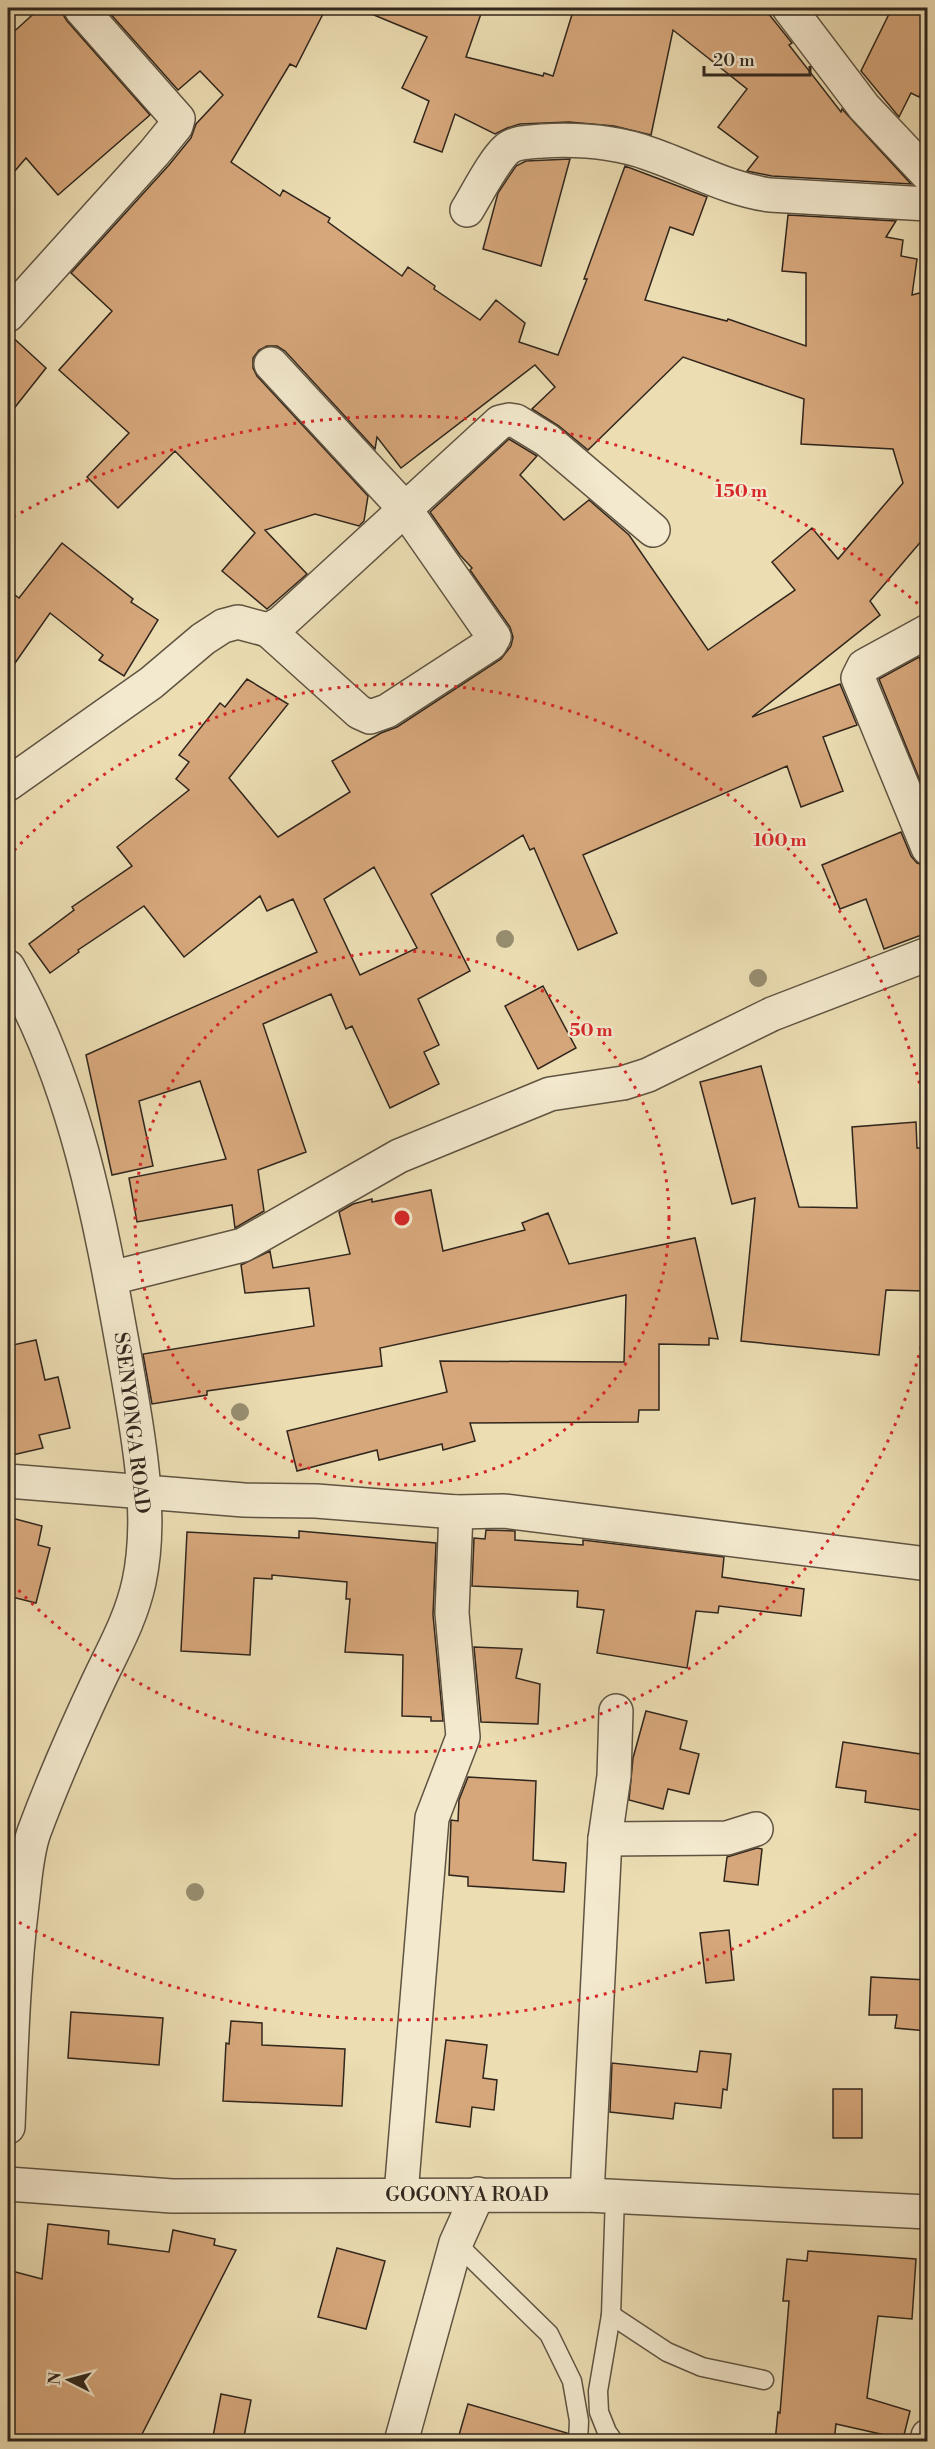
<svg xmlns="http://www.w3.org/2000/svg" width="935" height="2449" viewBox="0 0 935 2449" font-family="'Libre Bodoni',serif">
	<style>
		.building { fill: #d6a77b; stroke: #30261d; stroke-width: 1.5; fill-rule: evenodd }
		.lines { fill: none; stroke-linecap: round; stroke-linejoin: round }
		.service-casing { stroke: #5f5442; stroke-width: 21 }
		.minor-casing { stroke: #5f5442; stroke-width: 36 }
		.service { stroke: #f3e9ce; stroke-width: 18 }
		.minor { stroke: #f3e9ce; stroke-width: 33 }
		.tree { fill: #978e70 }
		.ring { fill: none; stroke: #d62828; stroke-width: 3; stroke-dasharray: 3 6 }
		.labels { text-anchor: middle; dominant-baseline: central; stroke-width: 4.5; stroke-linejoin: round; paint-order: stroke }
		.street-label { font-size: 20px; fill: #30261d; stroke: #f3e9ce }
		.centre { fill: #d62828; stroke: #f3e9ce; stroke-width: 3 }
		.ring-label { font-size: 18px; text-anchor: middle; font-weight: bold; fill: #d62828; stroke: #f3e9ce; stroke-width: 4.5; stroke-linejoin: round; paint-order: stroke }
	</style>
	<rect width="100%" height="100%" fill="#ecddb3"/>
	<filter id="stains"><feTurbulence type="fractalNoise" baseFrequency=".00333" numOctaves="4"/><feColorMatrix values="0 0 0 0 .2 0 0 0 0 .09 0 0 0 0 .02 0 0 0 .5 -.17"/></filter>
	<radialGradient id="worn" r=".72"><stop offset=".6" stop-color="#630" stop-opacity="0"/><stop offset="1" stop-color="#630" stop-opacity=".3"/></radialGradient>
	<g class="building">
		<polygon points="40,8 59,8 67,21 150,115 58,195 26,158 8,179 8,37"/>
		<path d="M109 8H326L296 67 290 64 231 162 280 196 283 190 330 218 328 222 402 276 408 267 435 286 434 289 480 320 496 300 525 323 519 342 558 355 587 279H584L625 166 707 197 693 235 670 227 645 300 727 321 728 319 806 346V273L782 271 788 215 896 221 886 237 903 240 901 256 917 259 912 295 927 291V538H924L870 601 880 615 752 717 840 684 857 725 823 737 843 791 801 807 787 766 583 855 617 933 578 950 534 848 530 850 523 835 431 894 470 971 418 999 439 1045 424 1052 439 1084 390 1108 352 1026 346 1029 331 994 263 1024 306 1152 258 1170 264 1211 235 1228 232 1205 137 1222 129 1178 226 1159 200 1081 139 1101 153 1166 112 1175 86 1055 317 952 293 899 267 911 260 896 184 957 144 906 78 950 79 952 50 973 29 944 74 910 72 907 132 866 117 847 189 790 176 779 189 762 179 755 220 703 225 707 247 679 288 704 229 778 278 837 350 792 332 761 381 733 397 727 501 659 511 646 513 637 510 627 470 570 472 568 460 555 430 512 509 439 537 456 520 475 564 520 589 500 629 535 708 650 795 590 772 562 812 528 838 559 903 483 893 449 801 444 804 399 683 357 588 450 559 426 532 409 555 387 535 365 401 468 377 437 375 449 285 351 277 346H267L259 350 253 358V368L257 376 368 496 364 521 359 526 315 514 265 530 307 574 267 609 222 571 255 533 175 451 118 508 87 477 129 433 59 370 112 311 71 273 169 165 191 138 196 124 223 95 200 71 178 90 107 10ZM374 867 417 948 360 975 324 899Z"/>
		<polygon points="357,8 483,8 466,57 543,76 544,73 553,76 574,8 764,8 792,43 789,45 841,112 842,109 911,184 772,176 747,171 758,157 718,127 747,89 673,30 651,135 614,126 569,122 520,124 507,128 495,134 455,114 442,152 414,142 429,101 402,88 427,37"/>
		<polygon points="892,8 927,8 927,78 919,97 911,93 899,117 861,71"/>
		<polygon points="570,159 541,266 483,249 498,193 516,166 526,161"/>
		<polygon points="8,333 46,368 8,416"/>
		<polygon points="62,543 133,599 131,602 158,620 124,676 99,660 103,655 50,613 8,673 8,590 19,598"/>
		<polygon points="919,657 927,679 927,798 879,679"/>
		<polygon points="901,832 911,856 917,863 927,866 927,933 884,949 866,899 840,909 822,865"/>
		<polygon points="543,986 576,1048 538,1069 505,1006"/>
		<polygon points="761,1066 799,1207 857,1208 852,1127 916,1122 917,1148 927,1148 926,1291 886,1290 879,1355 741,1341 755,1198 732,1204 700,1082"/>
		<polygon points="431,1190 443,1251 525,1230 522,1223 548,1213 569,1264 695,1238 718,1339 709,1338 709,1345 659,1344 659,1410 639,1410 638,1422 470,1423 475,1441 443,1450 442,1444 379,1460 377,1450 297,1471 287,1431 447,1392 440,1361 624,1362 626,1295 380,1348 382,1366 207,1391 207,1395 152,1404 143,1354 314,1326 309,1288 245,1293 241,1265 270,1251 273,1268 350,1254 339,1212 353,1204 372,1199 372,1202"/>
		<polygon points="36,1340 45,1380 58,1377 70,1428 39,1435 43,1448 8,1456 8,1346"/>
		<polygon points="8,1517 42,1526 38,1545 50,1548 36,1603 8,1596"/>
		<polygon points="486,1530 515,1531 515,1540 583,1545 583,1540 724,1557 722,1577 804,1589 801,1616 719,1606 718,1613 696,1611 687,1668 597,1653 604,1610 577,1607 578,1591 472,1586 474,1538 485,1539"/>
		<polygon points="299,1531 436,1543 433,1615 443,1721 431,1721 431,1717 402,1716 403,1655 345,1652 350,1599 346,1599 347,1582 272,1575 272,1579 254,1578 250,1655 181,1651 187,1532 299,1538"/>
		<polygon points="474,1647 522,1649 516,1678 540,1684 538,1724 481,1722"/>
		<polygon points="646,1711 687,1721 680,1749 699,1754 689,1794 668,1789 663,1809 629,1800 633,1758"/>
		<polygon points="843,1742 927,1755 927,1811 865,1802 866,1791 836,1787"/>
		<polygon points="468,1777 536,1781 533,1860 566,1863 564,1892 468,1886 468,1877 449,1875 451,1820 458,1821 459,1800"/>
		<polygon points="757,1848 762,1849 758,1885 724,1881 727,1857"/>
		<polygon points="729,1930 734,1980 706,1983 700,1933"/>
		<polygon points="871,1977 927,1980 927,2031 895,2028 897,2015 869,2015"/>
		<polygon points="71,2012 163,2018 159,2065 68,2058"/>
		<polygon points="231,2021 262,2023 262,2045 345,2049 342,2106 223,2101 226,2043 229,2044"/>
		<polygon points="446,2040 487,2045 483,2078 497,2080 494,2110 472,2107 470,2127 436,2122"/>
		<polygon points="700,2051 731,2054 727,2090 723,2089 721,2108 675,2103 673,2119 610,2112 612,2063 697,2072"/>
		<rect x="833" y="2089" width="29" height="49"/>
		<polygon points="48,2224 109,2231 108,2244 169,2252 173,2230 215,2239 214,2245 236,2250 138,2442 8,2442 8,2270 42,2279"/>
		<polygon points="337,2248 385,2261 366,2329 318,2317"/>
		<polygon points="808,2251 916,2259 912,2319 878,2316 867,2398 910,2411 903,2439 836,2424 834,2442 775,2442 778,2412 780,2413 789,2301 783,2301 787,2259 807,2261"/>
		<polygon points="221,2394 251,2400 243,2442 212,2442"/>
		<polygon points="468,2404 567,2433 567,2442 457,2442"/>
	</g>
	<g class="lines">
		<g class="service-casing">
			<g id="service">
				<polyline points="456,2243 549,2334 572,2381 579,2421 578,2442"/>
				<polyline points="611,2315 667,2352 702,2367 764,2380"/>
				<polyline points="614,2442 607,2432 599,2412 598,2391 611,2315 615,2196"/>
			</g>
		</g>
		<g class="minor-casing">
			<g id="minor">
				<polyline points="789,8 864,107 928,175"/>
				<path d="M467 210C477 194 494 160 507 149 515 142 531 142 542 141 577 139 617 142 650 154 691 168 727 189 770 195L928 204"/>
				<polyline points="8,315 154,153 176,126 178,119 81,9"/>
				<polyline points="268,630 359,712 370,717 387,711 490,644 494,637 405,509 271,364"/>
				<polyline points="928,631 864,666 858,678 928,848"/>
				<polyline points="8,784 151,683 203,639 223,626 238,622 268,630 281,623 500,422 509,420 516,421 547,440 653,530"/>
				<path d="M8 967C77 1086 101 1225 125 1359 137 1428 154 1512 139 1582 131 1619 114 1648 98 1682 75 1731 53 1781 34 1832 26 1855 25 1881 22 1904 13 1978 11 2053 8 2127"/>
				<polyline points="111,1278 243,1245 399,1156 550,1094 623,1083 648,1075 772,1014 928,954"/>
				<polyline points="8,1481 244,1500 316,1501 456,1512 504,1511 928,1564"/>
				<polyline points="605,1839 727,1838 756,1829"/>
				<polyline points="8,2184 172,2196 587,2195 928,2212"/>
				<polyline points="401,2194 432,1818 463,1737 452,1613 456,1512"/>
				<polyline points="587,2195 605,1839 614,1776 616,1711"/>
				<polyline points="401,2442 456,2243 478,2194"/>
				<polyline points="927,2442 928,2436"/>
			</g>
		</g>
		<use href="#service" class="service"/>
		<use href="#minor" class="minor"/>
	</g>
	<g class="tree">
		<circle cx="505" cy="939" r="9"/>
		<circle cx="758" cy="978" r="9"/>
		<circle cx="240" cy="1412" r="9"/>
		<circle cx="195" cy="1892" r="9"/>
	</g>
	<g class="ring">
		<circle cx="402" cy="1218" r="267"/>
		<path d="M927 1320A535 535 0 0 1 8 1579M8 857A535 535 0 0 1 927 1116"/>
		<path d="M923 1828A802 802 0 0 1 13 1919M13 517A802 802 0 0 1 923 608"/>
	</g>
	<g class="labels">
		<g class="street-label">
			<text transform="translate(131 1423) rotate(83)">SSENYONGA ROAD</text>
			<text x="467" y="2195">GOGONYA ROAD</text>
		</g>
	</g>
	<circle cx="402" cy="1218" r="9" class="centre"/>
	<g class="ring-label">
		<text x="741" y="497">150 m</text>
		<text x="780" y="846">100 m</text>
		<text x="591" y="1036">50 m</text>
	</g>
	<rect width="935" height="2449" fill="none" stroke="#ecddb3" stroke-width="30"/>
	<rect x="9" y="9" width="917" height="2431" fill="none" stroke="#30261d" stroke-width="3"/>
	<rect x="15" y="15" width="905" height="2419" fill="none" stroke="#30261d" stroke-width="1.5"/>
	<g transform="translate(69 2380) rotate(276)" stroke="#f3e9ce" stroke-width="4.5" paint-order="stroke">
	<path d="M0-4.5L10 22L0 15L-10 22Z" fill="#30261d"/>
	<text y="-9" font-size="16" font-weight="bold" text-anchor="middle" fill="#30261d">N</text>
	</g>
	<path d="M704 66v9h106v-9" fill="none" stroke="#30261d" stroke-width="3"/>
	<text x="713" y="66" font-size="18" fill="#30261d" stroke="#f3e9ce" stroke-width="4.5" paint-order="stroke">20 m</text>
	<rect width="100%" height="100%" filter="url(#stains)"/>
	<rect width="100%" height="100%" fill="url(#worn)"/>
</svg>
